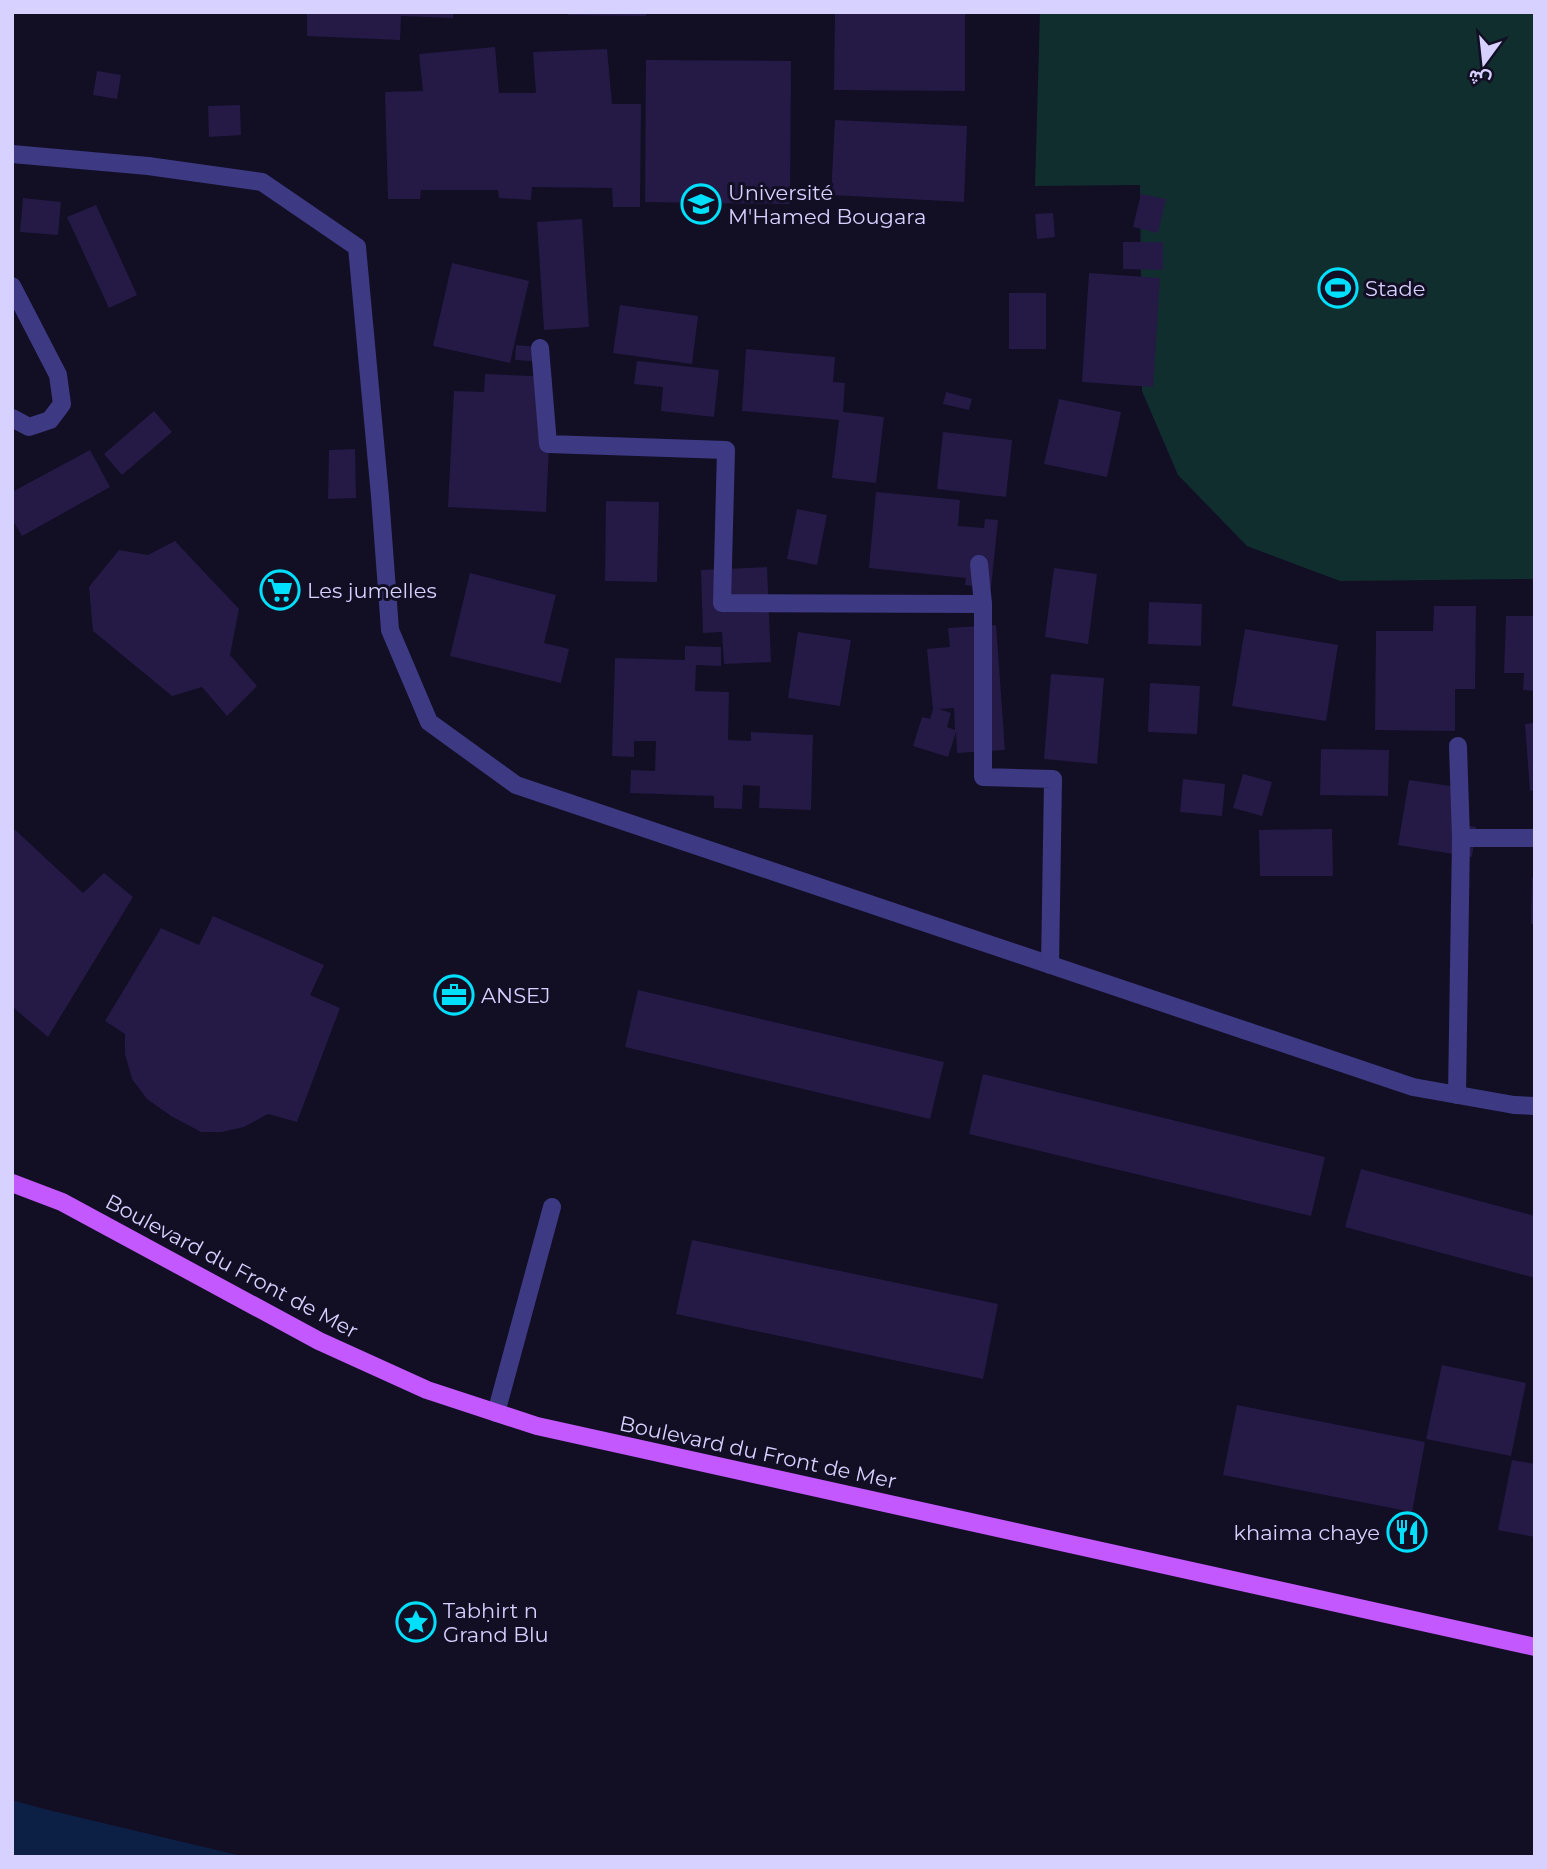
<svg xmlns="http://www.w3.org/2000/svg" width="1547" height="1869" viewBox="0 0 1547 1869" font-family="Montserrat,Vazirmatn,sans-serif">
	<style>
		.green { fill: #112e2e }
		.water { fill: #0c2046 }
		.building { fill: #241a45; fill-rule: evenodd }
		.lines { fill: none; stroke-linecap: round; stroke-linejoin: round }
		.minor { stroke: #3d3983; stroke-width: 18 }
		.major { stroke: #c358ff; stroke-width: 18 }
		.labels { text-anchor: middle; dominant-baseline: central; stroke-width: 6; stroke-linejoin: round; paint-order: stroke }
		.poi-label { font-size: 21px; fill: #d7d1ff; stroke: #120e24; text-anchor: start }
		.street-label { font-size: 21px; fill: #d7d1ff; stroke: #120e24 }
	</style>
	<rect width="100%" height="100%" fill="#120e24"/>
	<polygon class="green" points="1040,12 1535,12 1535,579 1340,581 1247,546 1178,475 1142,391 1140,185 1035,186"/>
	<polygon class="water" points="12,1800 44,1809 246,1857 12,1857"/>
	<g class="building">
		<polygon points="307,12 453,12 453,18 401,16 400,40 307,36"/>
		<polygon points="569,12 646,12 646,16 568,15"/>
		<polygon points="835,12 965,12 965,91 834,90"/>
		<polygon points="495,47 499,93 536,93 533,52 607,49 612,104 641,104 640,207 613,207 612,188 532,187 531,200 499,198 498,190 421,190 420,199 388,199 385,92 423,91 419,54"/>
		<polygon points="646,60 791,61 790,204 645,202"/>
		<polygon points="97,71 121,75 117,99 93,95"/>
		<polygon points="240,105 241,135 209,137 208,106"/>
		<polygon points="835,120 967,126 964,202 831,195"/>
		<polygon points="1141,194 1166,199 1158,233 1133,227"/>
		<polygon points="23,198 61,202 58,235 20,232"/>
		<polygon points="96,205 137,295 109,308 67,217"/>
		<polygon points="1053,213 1055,237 1037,239 1035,214"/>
		<polygon points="582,219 589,327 544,330 537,222"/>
		<polygon points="1123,242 1163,242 1163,270 1123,269"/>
		<polygon points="452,263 529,281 510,363 433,346"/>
		<polygon points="1089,273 1160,278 1153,387 1082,382"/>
		<rect x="1009" y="293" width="37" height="56"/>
		<polygon points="620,305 698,316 692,364 613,353"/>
		<polygon points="516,345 548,348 547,362 515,360"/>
		<polygon points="746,349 835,357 833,382 845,383 843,412 884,417 876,483 832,478 839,420 742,411"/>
		<polygon points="637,361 719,370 714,417 661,411 663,387 634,384"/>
		<polygon points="485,374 552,377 546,512 448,507 454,391 484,392"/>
		<polygon points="946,392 972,399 969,410 943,404"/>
		<polygon points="1059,399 1121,412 1107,477 1044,464"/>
		<polygon points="154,411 172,432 122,475 104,454"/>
		<polygon points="943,432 1012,440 1006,497 937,489"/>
		<polygon points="355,449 356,498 328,499 329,450"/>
		<polygon points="90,450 110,487 22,536 12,519 12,492"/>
		<polygon points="876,492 960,500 958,526 984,528 985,519 998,520 991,588 965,585 966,578 869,568"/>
		<polygon points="606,501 659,502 657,582 605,581"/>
		<polygon points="797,509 827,515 817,565 787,559"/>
		<polygon points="175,541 239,609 230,655 257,686 227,716 202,687 172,696 93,631 89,587 119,550 148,555"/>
		<polygon points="767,567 771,662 724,664 722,632 703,633 701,570"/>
		<polygon points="1054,568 1097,574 1088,644 1045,637"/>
		<polygon points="470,573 556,595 544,643 569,649 561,683 450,656"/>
		<polygon points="1149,602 1202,604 1201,646 1148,644"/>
		<polygon points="1434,606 1476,606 1475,689 1455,689 1455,731 1375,730 1376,631 1433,631"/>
		<polygon points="1506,616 1535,616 1535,691 1523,690 1524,673 1504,673"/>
		<path d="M996 625 1005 750 957 753 956 732 948 757 913 746 922 717 930 719 933 710 927 649 950 647 948 628ZM954 708 955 730 947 727 951 713 939 709Z"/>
		<polygon points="1245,629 1338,645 1326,721 1232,706"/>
		<polygon points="798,632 851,640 840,706 788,698"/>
		<polygon points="685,646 721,647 721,666 696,665 695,691 729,692 728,740 751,741 751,732 813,735 811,810 759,808 760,786 743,785 742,809 714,808 714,796 630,793 631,770 655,771 656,741 634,741 634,757 612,756 615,658 685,660"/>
		<polygon points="1051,674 1104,678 1097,764 1044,759"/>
		<polygon points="1150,683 1200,686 1197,734 1148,732"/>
		<polygon points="1535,723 1535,790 1530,791 1525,724"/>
		<polygon points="1321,749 1389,750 1388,796 1320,795"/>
		<polygon points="1243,774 1272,782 1262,816 1233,808"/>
		<polygon points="1183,779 1225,784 1222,816 1180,812"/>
		<polygon points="1409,780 1465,788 1459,824 1476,827 1472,857 1398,845"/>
		<polygon points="12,827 83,893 104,873 133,897 48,1037 15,1009 12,1003"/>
		<polygon points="1332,829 1333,876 1260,876 1259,830"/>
		<polygon points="1532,878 1535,878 1535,924 1531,924"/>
		<polygon points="213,916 324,965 310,995 340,1008 297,1122 268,1114 244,1127 222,1132 201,1132 171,1116 147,1099 132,1079 125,1054 125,1034 105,1021 161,928 199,945"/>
		<polygon points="638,990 944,1062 930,1119 625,1047"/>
		<polygon points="983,1074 1325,1157 1311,1216 969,1134"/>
		<polygon points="1361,1169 1535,1216 1535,1278 1345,1227"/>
		<polygon points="692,1240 998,1304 983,1379 676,1314"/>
		<polygon points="1442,1365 1526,1383 1511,1456 1426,1439"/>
		<polygon points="1237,1405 1425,1442 1412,1512 1223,1475"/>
		<polygon points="1512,1460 1535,1464 1535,1537 1498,1530"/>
	</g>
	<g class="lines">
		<g class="minor">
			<polyline points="12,154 148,166 262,182 357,247 380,496 390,630 429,722 516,785 1413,1087 1514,1105 1535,1106"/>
			<polyline points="12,286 58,375 62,404 50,420 29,427 12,418"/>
			<polyline points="540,348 548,444 726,450 722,603 983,604 983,777 1053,779 1050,965"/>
			<polyline points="979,564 983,604"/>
			<polyline points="1458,746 1461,838"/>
			<polyline points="1457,1095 1461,838 1535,838"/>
			<polyline points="496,1413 552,1207"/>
		</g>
		<polyline class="major" points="12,1183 62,1202 319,1341 427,1390 537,1426 1535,1647"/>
	</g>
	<defs>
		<g id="university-ring" transform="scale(2.0125)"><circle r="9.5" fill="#120e24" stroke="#00dffc" stroke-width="1.5"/><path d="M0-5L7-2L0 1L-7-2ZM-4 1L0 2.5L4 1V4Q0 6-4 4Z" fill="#00dffc"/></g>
		<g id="stadium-ring" transform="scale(2.0125)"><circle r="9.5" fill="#120e24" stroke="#00dffc" stroke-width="1.5"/><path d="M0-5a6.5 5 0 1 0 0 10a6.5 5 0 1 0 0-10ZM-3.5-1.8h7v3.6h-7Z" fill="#00dffc"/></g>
		<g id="supermarket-ring" transform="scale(2.0125)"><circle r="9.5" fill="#120e24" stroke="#00dffc" stroke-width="1.5"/><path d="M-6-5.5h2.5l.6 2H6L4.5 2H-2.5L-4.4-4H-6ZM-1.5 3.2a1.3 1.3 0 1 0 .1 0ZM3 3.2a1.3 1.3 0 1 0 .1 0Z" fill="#00dffc"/></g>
		<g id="office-ring" transform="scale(2.0125)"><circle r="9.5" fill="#120e24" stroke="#00dffc" stroke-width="1.5"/><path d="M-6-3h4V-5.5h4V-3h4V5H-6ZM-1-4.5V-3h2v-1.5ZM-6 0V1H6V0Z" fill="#00dffc"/></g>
		<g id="restaurant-ring" transform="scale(2.0125)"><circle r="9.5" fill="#120e24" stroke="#00dffc" stroke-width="1.5"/><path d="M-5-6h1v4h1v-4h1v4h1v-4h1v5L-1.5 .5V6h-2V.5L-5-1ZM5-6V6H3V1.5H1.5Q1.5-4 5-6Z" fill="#00dffc"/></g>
		<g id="sight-ring" transform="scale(2.0125)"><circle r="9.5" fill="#120e24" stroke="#00dffc" stroke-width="1.5"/><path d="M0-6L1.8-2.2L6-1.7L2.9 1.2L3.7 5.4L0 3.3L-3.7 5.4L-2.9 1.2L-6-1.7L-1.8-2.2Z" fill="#00dffc"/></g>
	</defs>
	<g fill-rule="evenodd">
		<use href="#university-ring" x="701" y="204"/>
		<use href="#stadium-ring" x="1338" y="288"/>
		<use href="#supermarket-ring" x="280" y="590"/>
		<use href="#office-ring" x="454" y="995"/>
		<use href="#restaurant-ring" x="1407" y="1532"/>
		<use href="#sight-ring" x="416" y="1622"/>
	</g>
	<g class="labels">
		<g class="poi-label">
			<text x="728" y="192">Université<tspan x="728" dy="24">M'Hamed Bougara</tspan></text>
			<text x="1365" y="288">Stade</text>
			<text x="307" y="590">Les jumelles</text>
			<text x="481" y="995">ANSEJ</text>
			<text x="1380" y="1532" text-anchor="end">khaima chaye</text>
			<text x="443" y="1610">Tabḥirt n<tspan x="443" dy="24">Grand Blu</tspan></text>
		</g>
		<g class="street-label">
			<text transform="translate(232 1266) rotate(28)">Boulevard du Front de Mer</text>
			<text transform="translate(758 1452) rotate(12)">Boulevard du Front de Mer</text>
		</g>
	</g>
	<rect width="1547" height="1869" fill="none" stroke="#d7d1ff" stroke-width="28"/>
	<g transform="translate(1484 63) rotate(195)" stroke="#120e24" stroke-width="5" paint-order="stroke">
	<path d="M0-5L12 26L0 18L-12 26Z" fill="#d7d1ff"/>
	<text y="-10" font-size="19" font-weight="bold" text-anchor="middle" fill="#d7d1ff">ش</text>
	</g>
</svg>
